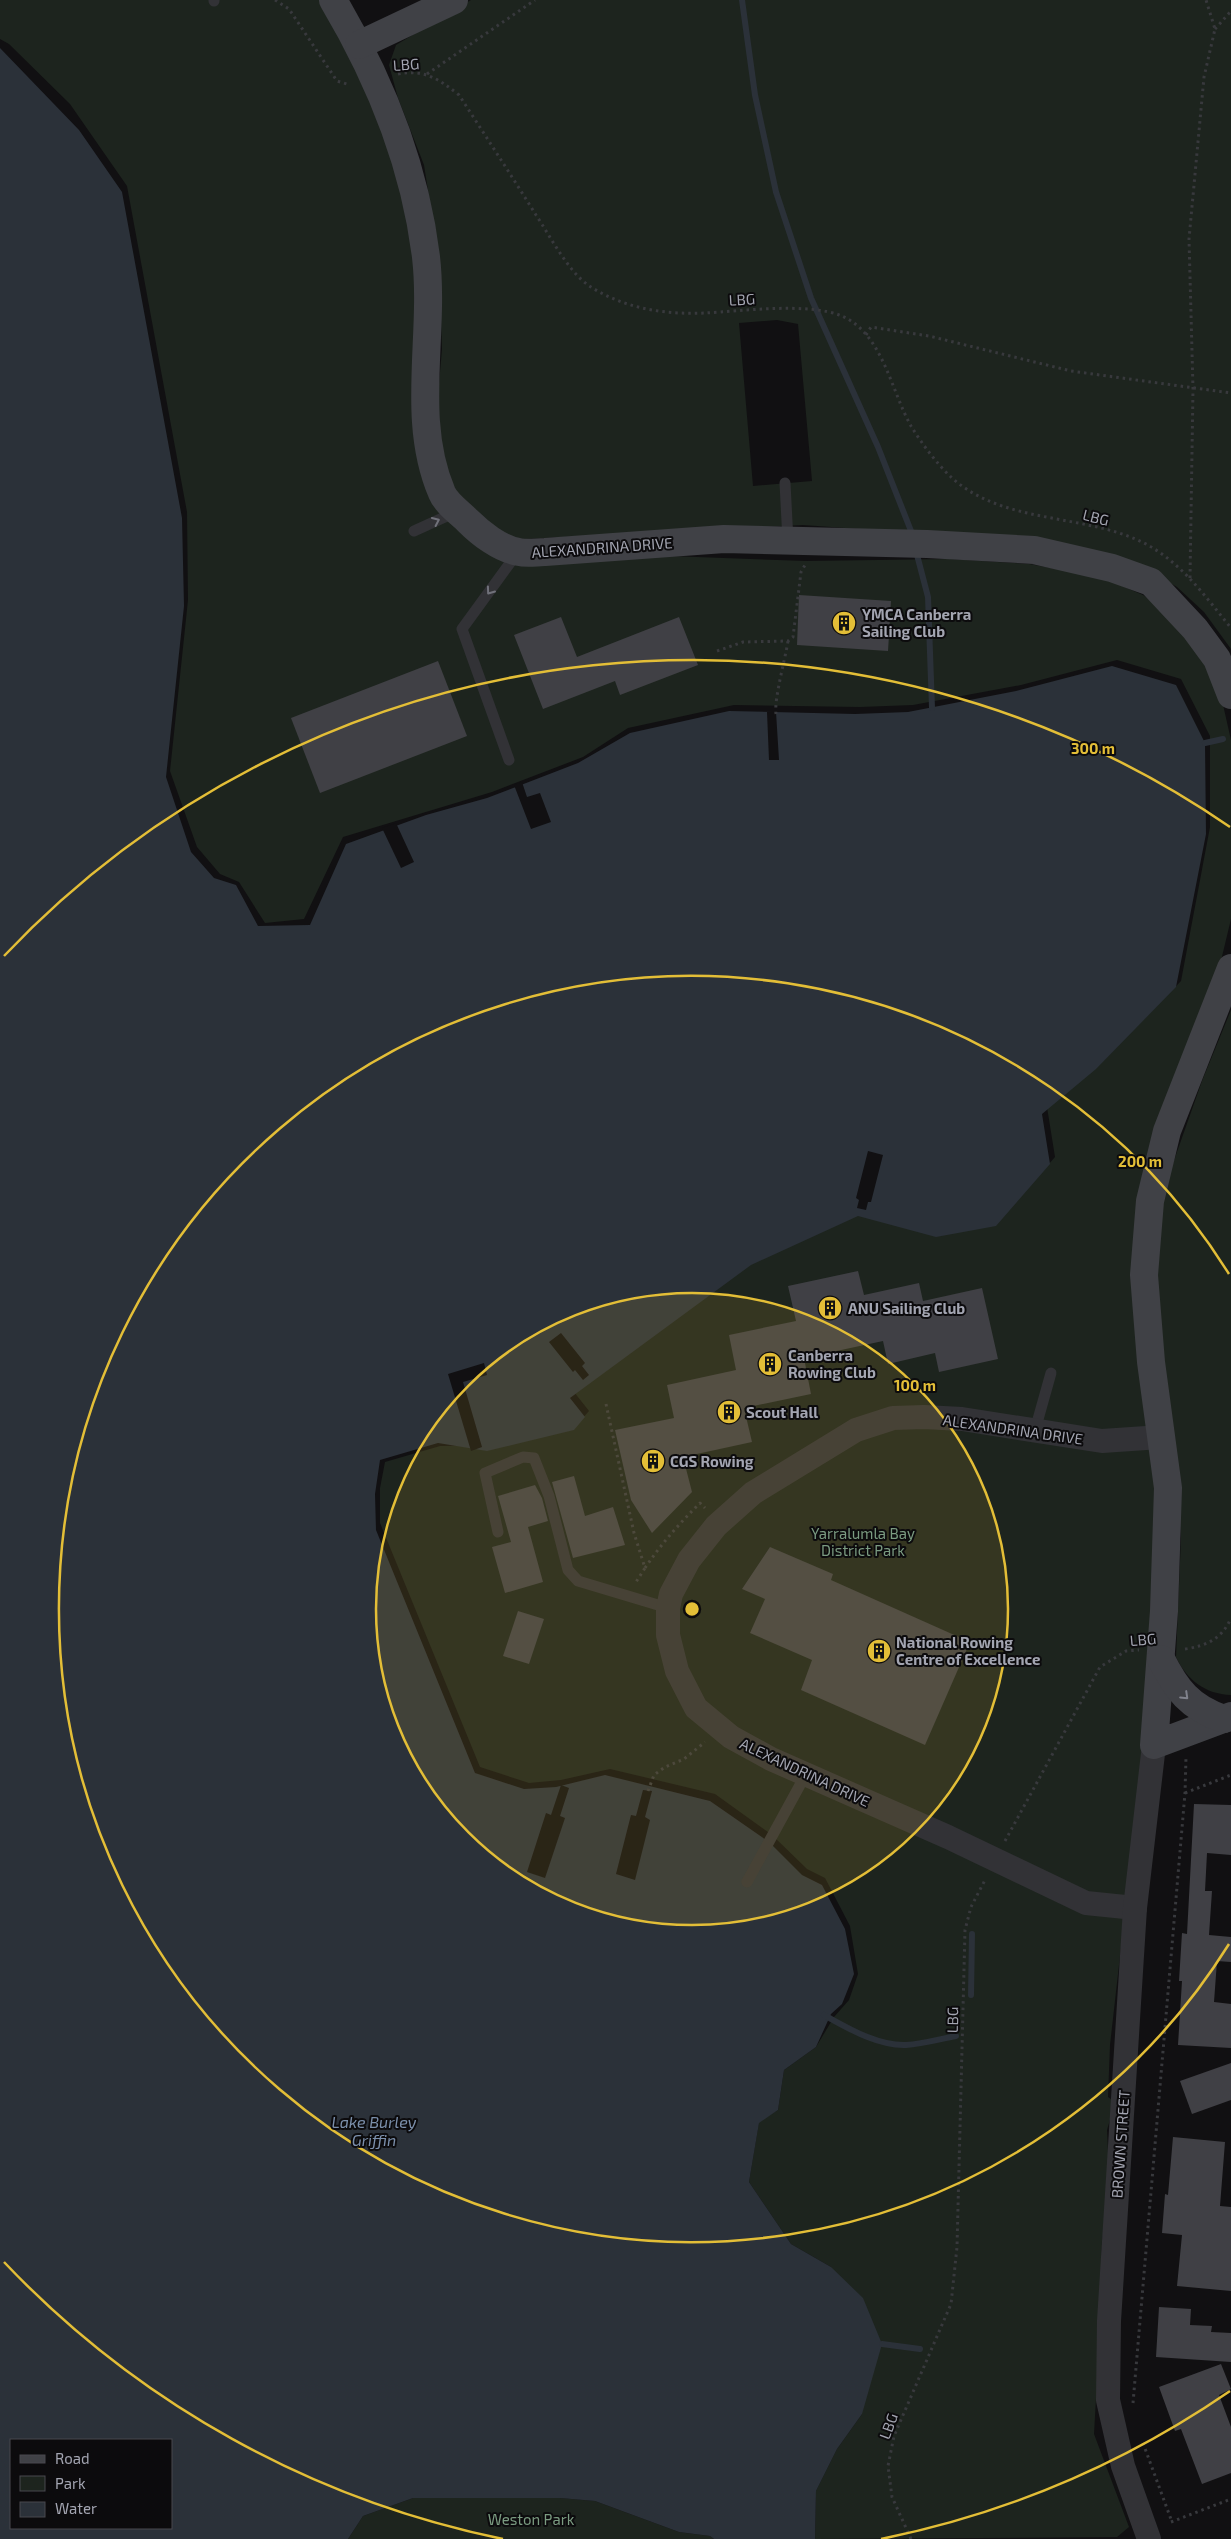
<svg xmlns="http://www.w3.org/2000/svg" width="1231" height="2539" viewBox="0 0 1231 2539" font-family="'Exo 2',sans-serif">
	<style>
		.green { fill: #1d241e; fill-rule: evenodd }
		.water { fill: #2b3139; fill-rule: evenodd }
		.pier { fill: #111012 }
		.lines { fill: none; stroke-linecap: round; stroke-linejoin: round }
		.stream { stroke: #2b3139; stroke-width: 6 }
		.building { fill: #404045 }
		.path { stroke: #38393d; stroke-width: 3; stroke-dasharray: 2.5 4; stroke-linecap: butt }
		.lane { stroke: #323236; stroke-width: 11 }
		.street { stroke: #323236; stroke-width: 24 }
		.secondary { stroke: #404146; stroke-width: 28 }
		.oneway { stroke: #70717a }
		.oneway2 { stroke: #80828c }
		.ring { fill: none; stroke: #e3be37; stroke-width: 2.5 }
		.labels { text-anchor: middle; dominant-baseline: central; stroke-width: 4; stroke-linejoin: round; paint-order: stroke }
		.street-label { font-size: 15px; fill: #a3a5b1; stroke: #0c0b0d }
		.poi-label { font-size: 15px; font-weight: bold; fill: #a3a5b1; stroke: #0c0b0d; text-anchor: start }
		.park-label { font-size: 15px; fill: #7b9b81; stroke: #0c0b0d }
		.water-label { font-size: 16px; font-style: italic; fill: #7b8fab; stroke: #0c0b0d }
		.centre { fill: #e3be37; stroke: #0c0b0d; stroke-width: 2.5 }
		.ring-label { font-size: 15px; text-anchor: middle; font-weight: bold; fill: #e3be37; stroke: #0c0b0d; stroke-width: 4; stroke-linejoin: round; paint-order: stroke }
	</style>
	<rect width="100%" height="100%" fill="#111012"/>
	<g class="green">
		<polygon points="0,0 325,0 398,162 416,256 433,493 535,551 806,561 949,559 1029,564 1101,577 1143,595 1185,626 1219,687 1231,740 1231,919 1219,969 1157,1129 1157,1481 1144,1743 1110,2045 1108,2097 1115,2102 1107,2130 1110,2197 1102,2241 1101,2274 1119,2386 1096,2398 1094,2434 1129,2527 1117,2537 815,2539 816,2491 837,2449 862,2414 831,2267 791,2244 749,2182 759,2122 778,2110 784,2070 816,2047 834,2017 849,2000 858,1974 850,1926 825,1878 807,1869 772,1835 715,1794 610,1769 561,1780 529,1783 480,1767 380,1523 380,1488 385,1462 440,1446 492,1445 578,1423 589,1411 574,1392 753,1257 856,1209 1000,1219 1055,1157 1047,1107 1101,1063 1181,981 1210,827 1210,736 1181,679 1117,660 1021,685 913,705 860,707 734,705 628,728 583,757 492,792 343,837 304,919 265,923 239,882 220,874 197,847 170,771 188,600 187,512 127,186 70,104 9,44 0,39"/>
		<path d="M471 0H1231V649L1204 612 1177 587 1143 567 1029 541 803 525 524 539 505 536 480 517 452 488 440 439 438 395 442 349 439 259 424 165 398 98 389 65 396 45ZM777 320 798 324 812 481 753 486 739 323Z"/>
		<path d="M1231 1010V1695C1205 1694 1187 1680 1176 1657L1181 1538 1176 1452 1162 1372 1157 1260 1165 1186 1202 1081Z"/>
		<polygon points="413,2498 560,2498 595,2501 679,2532 710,2536 714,2539 348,2539 363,2516"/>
	</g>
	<path class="water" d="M0 48 79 130 122 192 182 518 184 606 166 777 191 852 214 878 236 885 258 926 310 925 346 844 426 815 487 798 578 763 630 733 729 711 855 714 908 712 1016 691 1112 666 1176 685 1205 743 1206 834 1176 987 1096 1069 1042 1114 1050 1164 996 1226 936 1237 858 1216 751 1265 570 1398 585 1417 574 1430 487 1451 438 1443 380 1460 375 1494 376 1530 475 1773 524 1789 556 1787 605 1775 710 1801 769 1842 802 1875 822 1885 845 1929 854 1974 842 2004 831 2014 816 2047 784 2070 778 2110 759 2123 749 2182 791 2244 831 2267 863 2298 882 2344 862 2414 837 2449 816 2491 815 2539H714L710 2536 679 2532 595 2501 560 2498H413L363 2516 348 2539H0ZM11 2440H171V2528H11Z"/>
	<g class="pier">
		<polygon points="767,712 776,712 779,760 769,760"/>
		<polygon points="522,782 527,797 540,793 551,822 531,829 514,785"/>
		<polygon points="396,823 414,862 401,868 382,828"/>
		<polygon points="868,1151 883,1155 871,1202 868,1202 866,1210 857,1208 859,1200 856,1198"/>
		<polygon points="561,1333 585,1363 582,1366 589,1375 583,1380 575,1370 573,1372 549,1342"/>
		<polygon points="484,1363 487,1375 463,1382 482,1447 471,1451 448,1374"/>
		<polygon points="561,1785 569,1788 560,1816 565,1818 545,1878 527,1872 546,1813 551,1815"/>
		<polygon points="643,1790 652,1791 645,1817 650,1820 635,1880 616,1874 631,1815 636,1816"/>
	</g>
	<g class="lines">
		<g class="stream">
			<polyline points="742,0 755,95 776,192 811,298 878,447 913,536"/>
			<polyline points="916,551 928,597 932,708"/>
			<polyline points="1205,743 1223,739"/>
			<polyline points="971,1995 972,1934"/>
			<path d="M824 2015C848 2028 877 2046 906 2045 923 2044 940 2039 956 2036"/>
			<polyline points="882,2344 920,2349"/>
		</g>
	</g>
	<g class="building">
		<polygon points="799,595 891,601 888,651 797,645"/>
		<polygon points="561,617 577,657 679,617 698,665 620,695 615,681 543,709 514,635"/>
		<polygon points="438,661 467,736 320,793 291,718"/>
		<polygon points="858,1271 864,1295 919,1283 923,1301 982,1288 998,1359 939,1372 935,1353 888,1364 883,1341 804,1358 811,1394 744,1408 752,1442 683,1457 692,1492 652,1533 631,1500 615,1430 674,1418 667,1385 736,1370 729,1335 796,1321 788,1286"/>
		<polygon points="574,1476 585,1516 613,1507 625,1545 573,1558 552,1482"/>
		<polygon points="535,1485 542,1498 548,1521 528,1527 543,1582 505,1593 492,1547 511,1542 498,1496"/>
		<polygon points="770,1547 833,1574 831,1580 970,1642 925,1745 801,1690 812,1660 750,1633 765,1599 742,1589"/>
		<polygon points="518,1611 544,1619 529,1664 503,1656"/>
		<polygon points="1194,1804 1231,1805 1231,1855 1207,1853 1205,1891 1212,1891 1209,1935 1231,1937 1231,1962 1217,1961 1214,2002 1231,2004 1231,2048 1178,2045 1182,1981 1179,1981 1182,1933 1187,1934"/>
		<polygon points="1231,2063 1231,2100 1192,2114 1180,2081"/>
		<polygon points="1173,2137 1225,2142 1220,2206 1231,2207 1231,2291 1177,2286 1182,2235 1162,2233 1165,2194 1168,2195"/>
		<polygon points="1159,2307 1191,2309 1190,2325 1212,2326 1211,2332 1231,2333 1231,2362 1156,2357"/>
		<polygon points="1221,2364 1231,2389 1219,2395 1231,2427 1231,2473 1202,2484 1181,2429 1175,2431 1159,2387"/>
	</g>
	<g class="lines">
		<g class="path">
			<polyline points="275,0 289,9 337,81 350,85"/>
			<polyline points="1215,29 1231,11"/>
			<path d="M398 74C424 69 439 79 459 95 485 135 511 175 536 215 550 236 568 271 588 285 622 308 664 315 705 313 742 311 808 302 842 316 883 334 891 391 911 426 922 444 937 464 952 478 1005 525 1084 513 1144 543 1181 562 1205 596 1231 628"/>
			<polyline points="427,74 535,0"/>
			<polyline points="866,335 871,327 929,336 1071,371 1231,393"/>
			<polyline points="1190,578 1193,389 1189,239 1204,77 1215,29 1206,0"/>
			<polyline points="717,651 743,642 788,641 793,637 801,572 805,565"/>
			<path d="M776 714C774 699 785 660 788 641"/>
			<polyline points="606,1404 634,1533 645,1568 636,1582"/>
			<path d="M645 1568C661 1544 679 1524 700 1503L705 1508"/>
			<path d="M1185 1649C1206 1646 1222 1639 1231 1618"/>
			<polyline points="648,1791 654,1775 665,1767 684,1759 705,1742"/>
			<polyline points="1185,1793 1231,1775"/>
			<polyline points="1005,1841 1100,1667 1126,1651 1139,1650"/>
			<polyline points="1133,2403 1185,1793 1186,1757"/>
			<polyline points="1143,2443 1172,2522"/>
			<polyline points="1171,2522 1231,2499"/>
			<polyline points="911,2539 892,2497 888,2466 894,2436 951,2304 957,2247 965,1930 971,1907 985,1880"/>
		</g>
		<g class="lane">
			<polyline points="214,1 214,0"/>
			<polyline points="785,483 788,541"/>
			<polyline points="414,531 458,511"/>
			<polyline points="509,760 462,629 518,552"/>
			<polyline points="1035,1430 1051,1373"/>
			<polyline points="498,1532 485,1473 523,1457 534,1458 549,1496 568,1570 578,1581 668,1608"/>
			<polyline points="747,1882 806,1774"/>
		</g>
		<g class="street">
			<polyline points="1135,1908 1086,1903 948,1837 771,1759 731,1737 696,1708 677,1671 668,1635 668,1608 671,1594 689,1560 716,1526 753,1493 856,1430 893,1418 924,1417 962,1419 1102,1441 1161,1437"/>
			<polyline points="1149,2539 1123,2466 1108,2400 1109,2321 1135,1908 1154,1745"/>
		</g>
		<g class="secondary">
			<path d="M333 0C380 79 415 166 426 257 435 335 410 419 442 493 446 503 460 513 468 521 480 533 500 549 519 552 527 554 537 552 545 552L724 539 927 544 1034 550 1112 568 1151 582 1195 629 1217 659 1231 695"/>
			<polyline points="359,45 454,0"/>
			<polyline points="1231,968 1167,1131 1150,1201 1144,1275 1151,1362 1168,1488 1164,1611 1154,1745 1231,1716"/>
			<path d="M1161 1659C1176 1689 1190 1708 1224 1719"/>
		</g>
	</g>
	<defs><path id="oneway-chevron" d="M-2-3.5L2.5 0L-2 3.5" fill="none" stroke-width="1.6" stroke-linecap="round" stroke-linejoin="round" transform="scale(1.25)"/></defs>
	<g class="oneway">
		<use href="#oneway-chevron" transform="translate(436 521) rotate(-25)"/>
		<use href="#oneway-chevron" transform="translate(490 591) rotate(126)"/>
	</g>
	<use class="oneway2" href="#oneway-chevron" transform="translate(1185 1696) rotate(44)"/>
	<circle cx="692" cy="1609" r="316" fill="#e3be37" fill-opacity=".12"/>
	<g class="ring">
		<circle cx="692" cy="1609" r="316"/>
		<path d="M1229 1944A633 633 0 1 1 1229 1274"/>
		<path d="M1230 2391A949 949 0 0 1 881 2539M503 2539A949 949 0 0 1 4 2262M4 956A949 949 0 0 1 1230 827"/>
	</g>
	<defs>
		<g id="building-disc" transform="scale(1.25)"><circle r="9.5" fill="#e3be37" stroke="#0c0b0d"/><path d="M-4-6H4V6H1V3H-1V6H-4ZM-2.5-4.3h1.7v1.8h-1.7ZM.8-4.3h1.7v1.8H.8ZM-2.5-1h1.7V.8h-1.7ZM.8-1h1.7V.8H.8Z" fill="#111"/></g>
	</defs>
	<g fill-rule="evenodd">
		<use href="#building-disc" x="844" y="623"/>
		<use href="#building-disc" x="830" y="1308"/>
		<use href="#building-disc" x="770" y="1364"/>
		<use href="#building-disc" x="729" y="1412"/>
		<use href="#building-disc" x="653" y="1461"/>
		<use href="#building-disc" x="879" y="1651"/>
	</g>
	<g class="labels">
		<g class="street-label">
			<text transform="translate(406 64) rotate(-4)">LBG</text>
			<text transform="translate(742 299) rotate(-3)">LBG</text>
			<text transform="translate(1096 517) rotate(14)">LBG</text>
			<text transform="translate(602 547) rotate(-4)">ALEXANDRINA DRIVE</text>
			<text transform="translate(1013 1429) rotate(8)">ALEXANDRINA DRIVE</text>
			<text transform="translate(1143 1639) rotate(-5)">LBG</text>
			<text transform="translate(805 1772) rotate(25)">ALEXANDRINA DRIVE</text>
			<text transform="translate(952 2020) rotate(-89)">LBG</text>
			<text transform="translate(1120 2144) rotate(-86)">BROWN STREET</text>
			<text transform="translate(888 2426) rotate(-70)">LBG</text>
		</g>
		<g class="poi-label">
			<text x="862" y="614">YMCA Canberra<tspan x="862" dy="17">Sailing Club</tspan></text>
			<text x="848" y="1308">ANU Sailing Club</text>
			<text x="788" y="1355">Canberra<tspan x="788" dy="17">Rowing Club</tspan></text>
			<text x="746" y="1412">Scout Hall</text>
			<text x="670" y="1461">CGS Rowing</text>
			<text x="896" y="1642">National Rowing<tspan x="896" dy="17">Centre of Excellence</tspan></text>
		</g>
		<g class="park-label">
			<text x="863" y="1533">Yarralumla Bay<tspan x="863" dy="17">District Park</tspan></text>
			<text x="531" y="2519">Weston Park</text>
		</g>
		<g class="water-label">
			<text x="374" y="2121">Lake Burley<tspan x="374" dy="18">Griffin</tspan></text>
		</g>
	</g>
	<circle cx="692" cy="1609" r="8" class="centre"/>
	<g class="ring-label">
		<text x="1093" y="754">300 m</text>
		<text x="1140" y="1167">200 m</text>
		<text x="915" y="1391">100 m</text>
	</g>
	<rect x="10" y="2439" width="162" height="90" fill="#0c0b0d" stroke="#48494f"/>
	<rect x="20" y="2455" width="25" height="8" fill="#404146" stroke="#48494f"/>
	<text x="55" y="2464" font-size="15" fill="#a3a5b1">Road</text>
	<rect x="20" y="2476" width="25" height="15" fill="#1d241e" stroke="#48494f"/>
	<text x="55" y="2489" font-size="15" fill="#a3a5b1">Park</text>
	<rect x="20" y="2502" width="25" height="15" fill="#2b3139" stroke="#48494f"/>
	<text x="55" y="2514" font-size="15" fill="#a3a5b1">Water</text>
</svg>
